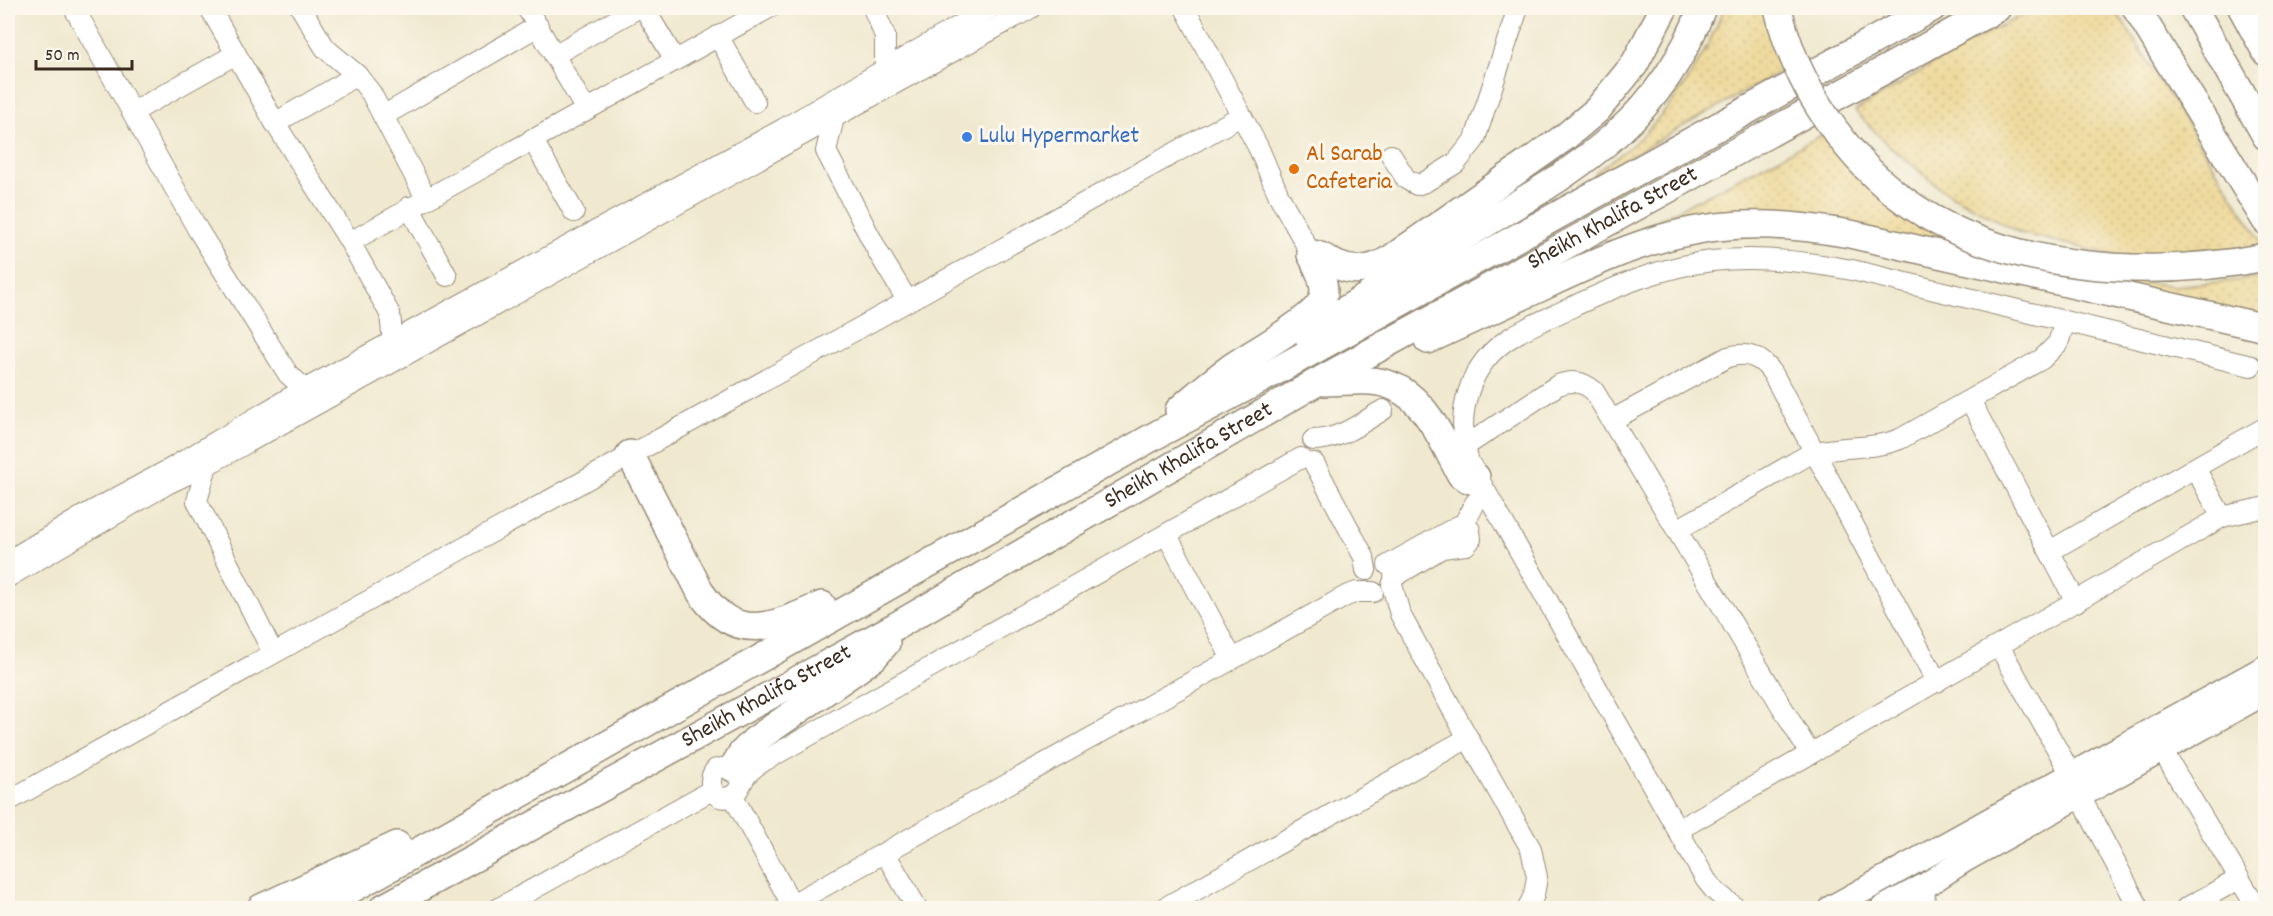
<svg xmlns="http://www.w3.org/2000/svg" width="2273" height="916" viewBox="0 0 2273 916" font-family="Dekko,sans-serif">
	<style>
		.sand { fill: url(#sand-dots); stroke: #94825e; stroke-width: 1.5 }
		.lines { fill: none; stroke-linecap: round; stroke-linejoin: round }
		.minor-casing { stroke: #968a77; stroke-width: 22 }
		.major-casing { stroke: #968a77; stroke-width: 27 }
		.highway-casing { stroke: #968a77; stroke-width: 30 }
		.minor { stroke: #fff; stroke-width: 20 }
		.major { stroke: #fff; stroke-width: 24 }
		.highway { stroke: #fff; stroke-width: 27 }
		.highway-bridge-casing { stroke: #968a77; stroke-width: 30; stroke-linecap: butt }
		.highway-bridge { stroke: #fff; stroke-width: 27 }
		.shop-dot { fill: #3f7fe0; stroke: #fbf7ec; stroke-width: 2 }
		.food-dot { fill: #e8710a; stroke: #fbf7ec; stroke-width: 2 }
		.labels { text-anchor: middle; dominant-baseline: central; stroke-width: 6; stroke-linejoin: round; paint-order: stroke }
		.shop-label { font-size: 24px; fill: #366cbe; stroke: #fbf7ec; text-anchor: start }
		.food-label { font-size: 24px; fill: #c56008; stroke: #fbf7ec; text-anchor: start }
		.street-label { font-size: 24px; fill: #3b2a1e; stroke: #fbf7ec }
	</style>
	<defs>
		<pattern id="sand-dots" width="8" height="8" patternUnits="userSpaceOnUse" patternTransform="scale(1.5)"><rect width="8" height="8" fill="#eeda9e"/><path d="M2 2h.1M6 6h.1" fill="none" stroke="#cdbb88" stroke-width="1.8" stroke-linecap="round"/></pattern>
	</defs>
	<rect width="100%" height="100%" fill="#fbf7ec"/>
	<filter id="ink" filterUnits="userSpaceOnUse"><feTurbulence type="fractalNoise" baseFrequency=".0167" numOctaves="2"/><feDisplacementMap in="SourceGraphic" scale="12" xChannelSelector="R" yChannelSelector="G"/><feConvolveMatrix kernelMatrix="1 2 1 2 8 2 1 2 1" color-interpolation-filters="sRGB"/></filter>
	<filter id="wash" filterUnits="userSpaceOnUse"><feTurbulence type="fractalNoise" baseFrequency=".008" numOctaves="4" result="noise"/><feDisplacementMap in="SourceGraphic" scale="24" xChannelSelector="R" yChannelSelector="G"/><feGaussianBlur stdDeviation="1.35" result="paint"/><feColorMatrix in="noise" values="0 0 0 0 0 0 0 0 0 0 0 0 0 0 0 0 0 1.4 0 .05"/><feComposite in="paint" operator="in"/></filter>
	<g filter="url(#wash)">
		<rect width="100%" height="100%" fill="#f0e9d0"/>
		<g class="sand">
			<path d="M1724 8H1771L1790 66 1595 176 1596 172C1608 163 1621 154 1633 144 1674 108 1705 58 1724 8Z"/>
			<polygon points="2035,8 2114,8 2265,247 2190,258 2122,257 2020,233 1944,191 1890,147 1855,111 1954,51"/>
			<polygon points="1824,134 1864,180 2069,272 2174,286 2265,278 2265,323 1868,232 1622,239"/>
		</g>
	</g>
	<g filter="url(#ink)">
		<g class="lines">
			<g class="minor-casing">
				<g id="minor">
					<polyline points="74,8 198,230 288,374 305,389"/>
					<polyline points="210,8 275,123 350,242 390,314 393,342"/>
					<polyline points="301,8 325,48 357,75 371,93 426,198"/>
					<polyline points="527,8 586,110"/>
					<polyline points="644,8 675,60"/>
					<polyline points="873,8 885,36 885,68"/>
					<polyline points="1185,8 1259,149 1279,196 1311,254"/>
					<polyline points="718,36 755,102"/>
					<polyline points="554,55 638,8"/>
					<polyline points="133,112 236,54"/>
					<polyline points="383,116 538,26"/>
					<polyline points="834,118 826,151 878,252 907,300"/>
					<polyline points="275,123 357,75"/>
					<polyline points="532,139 574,212"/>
					<polyline points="1391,155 1406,179 1417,185 1425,182 1456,163 1475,139 1518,8"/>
					<polyline points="409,207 447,276"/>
					<polyline points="350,242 769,8"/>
					<polyline points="1970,400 2076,602"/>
					<path d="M1612 420 1728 357C1747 351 1762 357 1773 374L1937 682"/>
					<path d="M1313 440C1340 440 1361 423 1383 410"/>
					<path d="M1464 447 1558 385C1572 380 1582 381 1594 391L1810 754"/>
					<polyline points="1314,463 1364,557 1366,570"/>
					<polyline points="207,465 197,501 273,653"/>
					<polyline points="2195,468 2222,517"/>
					<polyline points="1463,526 1475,503 1485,493"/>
					<path d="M1677 530 1808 455C1838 444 1870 451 1900 439L2042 359 2058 343 2065 322"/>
					<polyline points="1167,535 1232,659"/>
					<polyline points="2050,551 2266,427"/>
					<polyline points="8,561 83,516 170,469 289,398 783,129 990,8"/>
					<polyline points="1388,565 1458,526 1463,526 1470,530 1471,539 1466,545 1442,548 1394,577"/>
					<polyline points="8,577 167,484 207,465 1031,8"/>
					<polyline points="1392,585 1400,614 1468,738 1531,849 1537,877 1534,895 1528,908"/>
					<polyline points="1999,646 2071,774"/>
					<polyline points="2162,750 2257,908"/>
					<path d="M741 783 736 771 727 767 716 769C704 782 715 806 733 795 740 791 741 782 746 776 751 769 757 765 764 761L1301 458"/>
					<polyline points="733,796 792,905"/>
					<polyline points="2080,796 2139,908"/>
					<polyline points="8,801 1241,116"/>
					<polyline points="1678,830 2222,517 2266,507"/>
					<polyline points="885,853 917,908"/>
					<polyline points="499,908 712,790"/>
					<polyline points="785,908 1346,596 1357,592 1373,592"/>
					<polyline points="1164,908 1468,738"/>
					<path d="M1736 908 1715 891 1706 880 1469 462C1454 415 1468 363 1513 336 1532 324 1554 316 1574 306 1619 285 1662 267 1712 261 1759 256 1806 261 1852 270L2251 366"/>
					<polyline points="1923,908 1926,885"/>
					<polyline points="2186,908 2239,879"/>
				</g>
			</g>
			<g class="major-casing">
				<g id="major">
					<polyline points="1831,908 2266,667"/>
					<polyline points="1883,908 1926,885 1966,859 2266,692"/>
				</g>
			</g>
			<g class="highway-casing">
				<g id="highway">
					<polyline points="2136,8 2266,221"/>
					<polyline points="2193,8 2266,136"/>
					<polyline points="2242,8 2266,52"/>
					<path d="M1311 254C1321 254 1328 261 1337 265 1356 274 1375 269 1392 258L1565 137 1597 110 1634 65 1664 8"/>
					<path d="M1307 334C1362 300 1417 265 1473 231 1572 171 1660 124 1702 8"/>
					<path d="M1428 340C1467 322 1505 304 1544 286 1603 258 1662 231 1728 226 1769 222 1810 227 1850 234L2266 328"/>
					<path d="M1324 382C1339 382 1355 380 1370 381 1421 383 1440 437 1461 475L1470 480 1476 477"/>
					<path d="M1179 410C1196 395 1214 380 1232 367 1252 353 1316 319 1323 298 1327 283 1317 267 1311 254"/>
					<path d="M630 454 701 593C736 645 775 626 822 605"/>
					<polyline points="733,768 742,753 755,740 852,673 874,657 886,643"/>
					<polyline points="261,908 397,845"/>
					<polyline points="318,908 1158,434 1267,376 1932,8"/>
					<path id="s1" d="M383 908 896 626 1317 382 1997 8"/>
				</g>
			</g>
			<use href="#minor" class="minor"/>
			<use href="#major" class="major"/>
			<use href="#highway" class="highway"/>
			<g class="highway-bridge-casing">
				<path id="highway-bridge" d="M1778 8C1787 49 1803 84 1827 119 1849 151 1874 179 1905 201 2003 272 2151 279 2266 257"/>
			</g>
			<use href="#highway-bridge" class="highway-bridge"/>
		</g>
	</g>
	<circle class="shop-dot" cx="967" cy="137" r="6"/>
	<circle class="food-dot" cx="1294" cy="169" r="6"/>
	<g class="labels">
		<g class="shop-label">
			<text x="979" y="137">Lulu Hypermarket</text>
		</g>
		<g class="food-label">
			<text x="1306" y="155">Al Sarab<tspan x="1306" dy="28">Cafeteria</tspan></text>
		</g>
		<g class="street-label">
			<text stroke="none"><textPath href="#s1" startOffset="1410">Sheikh Khalifa Street</textPath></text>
			<text stroke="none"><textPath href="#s1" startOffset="924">Sheikh Khalifa Street</textPath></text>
			<text stroke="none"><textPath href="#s1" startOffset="438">Sheikh Khalifa Street</textPath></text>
		</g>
	</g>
	<rect width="2273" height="916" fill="none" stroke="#fbf7ec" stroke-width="30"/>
	<path d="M36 60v9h96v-9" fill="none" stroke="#3b2a1e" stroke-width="3"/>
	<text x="45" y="60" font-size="18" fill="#3b2a1e" stroke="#fbf7ec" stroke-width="4.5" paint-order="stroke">50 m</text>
</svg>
